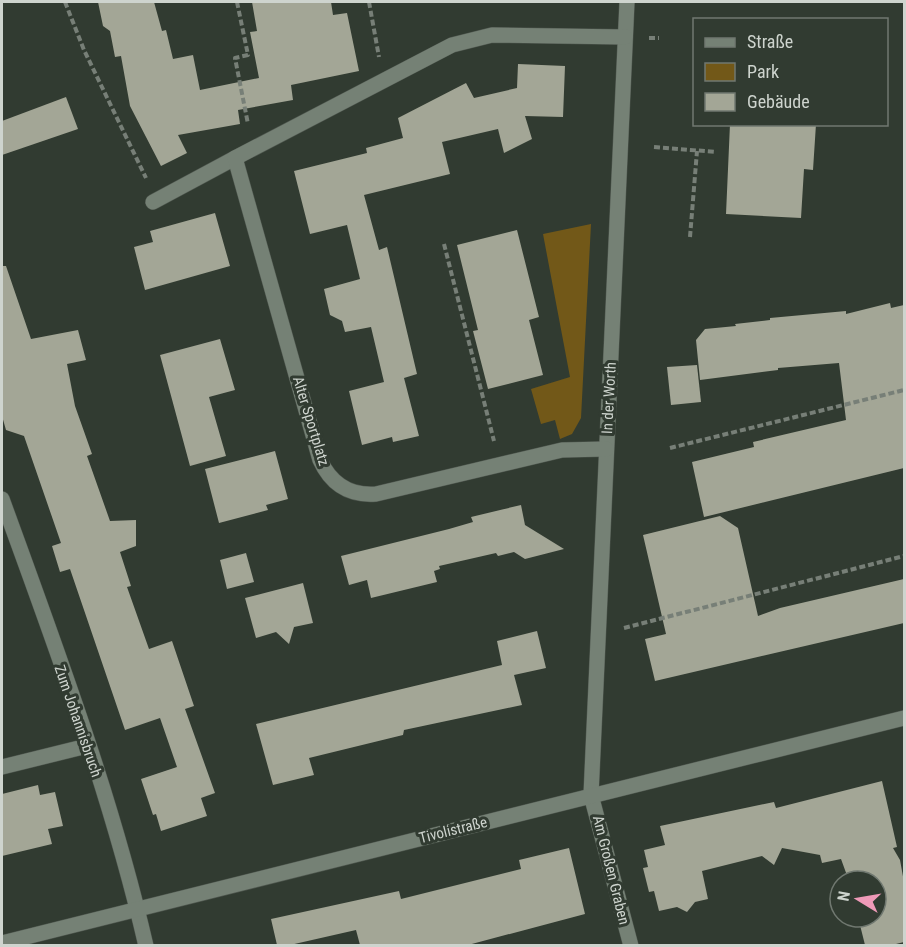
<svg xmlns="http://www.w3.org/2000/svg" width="906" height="947" viewBox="0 0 906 947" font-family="'Roboto Condensed',sans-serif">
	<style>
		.green { fill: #725818 }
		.building { fill: #a3a696 }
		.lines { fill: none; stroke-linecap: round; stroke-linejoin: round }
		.street-casing { stroke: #4f574f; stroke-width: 16 }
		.path { stroke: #777f77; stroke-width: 4; stroke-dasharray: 6 3; stroke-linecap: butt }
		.street { stroke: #758175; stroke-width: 15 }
		.labels { text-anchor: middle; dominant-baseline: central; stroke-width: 6; stroke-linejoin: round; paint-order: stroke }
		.street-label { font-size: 15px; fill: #ced4ce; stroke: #313b31 }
	</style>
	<rect width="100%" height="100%" fill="#313b31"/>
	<polygon class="green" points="591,224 581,418 572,434 560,439 555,420 541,424 531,389 570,377 543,234"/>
	<g class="building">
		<polygon points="98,2 154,2 162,31 166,30 173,59 193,55 200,90 259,78 250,32 257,31 252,2 331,2 333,15 347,13 359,71 291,85 293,100 238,110 240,124 178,135 187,153 161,166 130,106 121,56 115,57 110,31 103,26"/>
		<polygon points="518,64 565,66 563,117 525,116 532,139 504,153 498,129 442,142 450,174 364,195 379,250 387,247 417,374 404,378 419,436 393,442 392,437 362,445 349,391 384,382 371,327 345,332 342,321 330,315 324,289 360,279 347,225 310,234 294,171 367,153 366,148 403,138 398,118 466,83 474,98 517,88"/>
		<polygon points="66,97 78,129 2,155 2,121"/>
		<polygon points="730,124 816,124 813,170 804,169 801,218 726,214"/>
		<polygon points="215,213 230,266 145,290 134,247 153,242 150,231"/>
		<polygon points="517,230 539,317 529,320 543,375 488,389 473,331 478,330 457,245"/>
		<polygon points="2,266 6,266 31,339 78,330 86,360 67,364 75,406 92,454 87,456 110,521 136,520 136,546 120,552 131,586 127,587 149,649 172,641 194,706 185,709 215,793 201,798 207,816 161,831 156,814 153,815 141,779 177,767 160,718 125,730 70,569 60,572 52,546 61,543 24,436 6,430 2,416"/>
		<polygon points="890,303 891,308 904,305 904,468 704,517 692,462 754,447 753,442 846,420 839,363 778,368 778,370 700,380 696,340 705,329 736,326 735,324 770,320 770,318 846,311 846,314"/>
		<polygon points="220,339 235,390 209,397 226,456 190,466 160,355"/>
		<polygon points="697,365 701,402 671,405 667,367"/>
		<polygon points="275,451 288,499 266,505 268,510 219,523 205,469"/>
		<polygon points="521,505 525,525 564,549 525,559 514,552 498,556 496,553 439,566 440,569 434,571 437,582 371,598 367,580 349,585 341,556 449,529 473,522 471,517"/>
		<polygon points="720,516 738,528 758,616 780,608 904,579 904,623 655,681 645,639 666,634 643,535"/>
		<polygon points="246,553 254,582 227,589 220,560"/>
		<polygon points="303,583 313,623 294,627 289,644 276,632 256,638 245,598"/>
		<polygon points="537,631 546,668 514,675 522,705 404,730 403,735 309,758 314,775 273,785 256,724 502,665 497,641"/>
		<polygon points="882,781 897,847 893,848 900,860 904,882 904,942 892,945 865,945 858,917 876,917 876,881 849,881 841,859 822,863 820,855 782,848 774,865 762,856 702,871 708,899 695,902 687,912 677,907 659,911 654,891 649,892 643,868 648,867 644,850 665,845 660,826 774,802 776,808"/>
		<polygon points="38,785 40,795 55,792 63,826 48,829 52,844 2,856 2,794"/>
		<polygon points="569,848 585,914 468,945 360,945 356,930 290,945 277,945 271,919 399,891 401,899 521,869 519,860"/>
	</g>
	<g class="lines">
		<g class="street-casing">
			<g id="street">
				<polyline points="627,2 591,795 631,946"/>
				<polyline points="153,202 235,158"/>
				<path d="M606 449 562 450 376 494C349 496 331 484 320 460L235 158 452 45 492 35 625 37"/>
				<path d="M2 499C55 645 111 794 146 946"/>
				<polyline points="2,767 87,746"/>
				<polyline points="2,943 904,718"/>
			</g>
		</g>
		<g class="path">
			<polyline points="65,2 84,50 146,178"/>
			<polyline points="237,2 248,55 235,58 248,124"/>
			<polyline points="369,2 379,57"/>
			<polyline points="649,38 659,38"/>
			<polyline points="654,147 716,152"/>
			<polyline points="690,237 697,151"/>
			<polyline points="444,244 494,441"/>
			<polyline points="670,448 904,390"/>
			<polyline points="624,628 904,556"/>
		</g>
		<use href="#street" class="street"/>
	</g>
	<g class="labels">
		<g class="street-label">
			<text transform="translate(609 398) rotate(-87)">In der Worth</text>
			<text transform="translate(311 421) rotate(73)">Alter Sportplatz</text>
			<text transform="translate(78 721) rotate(71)">Zum Johannisbruch</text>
			<text transform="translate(453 830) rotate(-14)">Tivolistraße</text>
			<text transform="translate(611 870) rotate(76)">Am Großen Graben</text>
		</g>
	</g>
	<rect width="906" height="947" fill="none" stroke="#ced4ce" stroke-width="6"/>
	<rect x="693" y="18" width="195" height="108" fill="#313b31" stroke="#707870" stroke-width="1.5"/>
	<rect x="705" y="38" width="30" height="9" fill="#758175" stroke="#707870" stroke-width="1.5"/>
	<text x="747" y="48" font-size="18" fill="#ced4ce">Straße</text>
	<rect x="705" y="63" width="30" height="18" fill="#725818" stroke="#707870" stroke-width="1.5"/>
	<text x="747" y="78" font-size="18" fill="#ced4ce">Park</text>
	<rect x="705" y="93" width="30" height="18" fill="#a3a696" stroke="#707870" stroke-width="1.5"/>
	<text x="747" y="108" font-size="18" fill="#ced4ce">Gebäude</text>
	<g transform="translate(858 899) rotate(281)"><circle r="28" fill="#313b31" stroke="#707870" stroke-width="1.5"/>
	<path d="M0-4.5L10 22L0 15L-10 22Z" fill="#ef9ab8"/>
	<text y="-9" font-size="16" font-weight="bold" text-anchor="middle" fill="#ced4ce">N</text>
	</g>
</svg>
